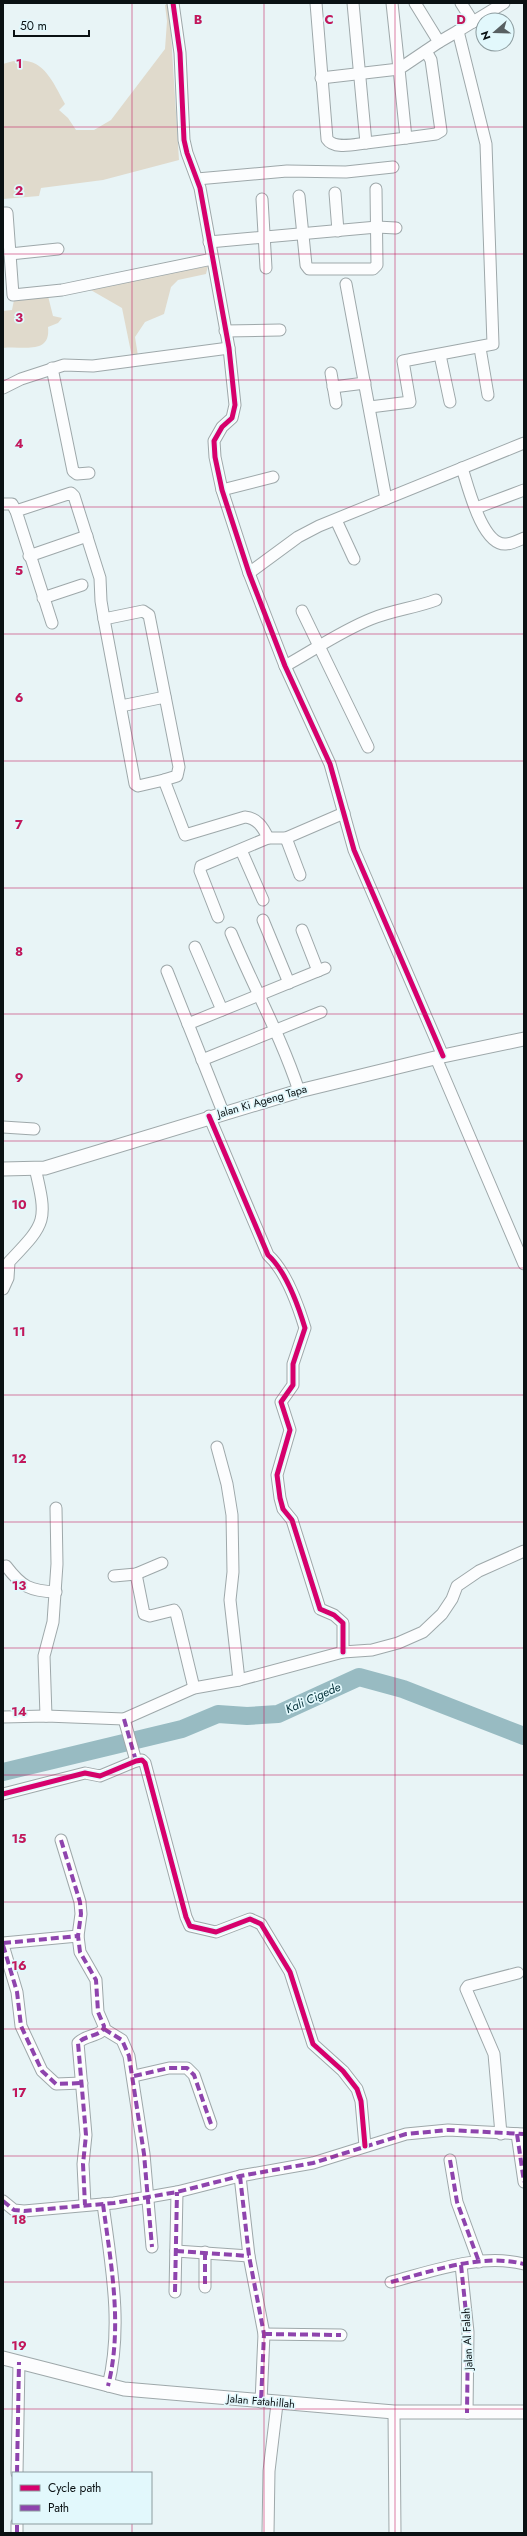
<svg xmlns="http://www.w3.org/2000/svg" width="527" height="2536" viewBox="0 0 527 2536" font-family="Jost,sans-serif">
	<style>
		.green { fill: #e0dacc }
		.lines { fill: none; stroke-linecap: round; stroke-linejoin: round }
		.river { stroke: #98bbc2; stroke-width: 18 }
		.minor-casing { stroke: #9ea8aa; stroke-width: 13 }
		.tertiary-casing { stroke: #9ea8aa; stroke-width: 15 }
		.minor { stroke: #fcfdfe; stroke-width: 11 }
		.tertiary { stroke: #fcfdfe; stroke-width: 13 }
		.quiet { stroke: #8e44ad; stroke-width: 4; stroke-dasharray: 8 4; stroke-linecap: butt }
		.cycleway-casing { stroke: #e2f8fc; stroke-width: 8 }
		.cycleway { stroke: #d6006c; stroke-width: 5 }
		.grid { fill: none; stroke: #c2185b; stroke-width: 1; stroke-opacity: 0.55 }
		.labels { text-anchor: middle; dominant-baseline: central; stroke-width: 3.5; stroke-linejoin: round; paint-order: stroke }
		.street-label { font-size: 11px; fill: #0a1113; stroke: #e2f8fc }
		.water-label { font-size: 12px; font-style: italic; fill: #033038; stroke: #e2f8fc }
		.grid-label { font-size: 13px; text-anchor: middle; font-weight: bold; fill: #c2185b; stroke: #e2f8fc; stroke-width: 3.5; stroke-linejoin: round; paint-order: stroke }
	</style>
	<rect width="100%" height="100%" fill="#e8f4f6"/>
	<g class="green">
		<path d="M169 3 179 160 103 180 41 188 39 196 3 199V64C40 51 50 76 65 104L59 110 68 118 76 130H94L111 120 165 49 167 21 165 5Z"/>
		<polygon points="208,266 206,274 178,280 171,287 164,314 145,322 135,337 138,356 132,357 122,308 89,289"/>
		<path d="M48 296 53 316 62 318 58 323 48 327C51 356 22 345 3 348V311L12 310 14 300Z"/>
	</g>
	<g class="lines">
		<polyline class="river" points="3,1772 182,1729 218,1714 247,1716 278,1714 359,1677 403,1689 524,1736"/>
		<g class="minor-casing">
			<g id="minor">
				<polyline points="173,3 180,53 184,140 187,153 200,188 229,348 235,405 232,418 222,427 214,441 215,457 222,490 249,573 285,666 330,764 354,850 443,1056"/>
				<path d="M316 3 327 139C334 150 356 144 366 143L353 3"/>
				<polyline points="461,3 473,22"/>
				<polyline points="458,31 504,3"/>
				<polyline points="321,78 399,69 392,3"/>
				<polyline points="406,138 436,134 441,131 431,60 426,51"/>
				<polyline points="366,143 406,138 399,69 439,42 415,3"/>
				<polyline points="197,179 287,171 346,172 393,167"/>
				<polyline points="335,193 338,231"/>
				<polyline points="299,196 306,265 309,269 373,269 377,265 376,189"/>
				<polyline points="262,199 266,268"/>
				<polyline points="3,213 7,213 13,295 62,290 212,259"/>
				<polyline points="209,242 377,227 396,228"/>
				<polyline points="10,254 58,249"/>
				<polyline points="346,284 386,499"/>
				<polyline points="225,331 280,330"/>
				<polyline points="480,348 488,395"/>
				<polyline points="440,355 450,402"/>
				<polyline points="52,368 73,471 77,474 89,473"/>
				<polyline points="331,373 336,403"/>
				<polyline points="333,387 365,383"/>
				<polyline points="3,388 21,379 64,365 93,366 229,348"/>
				<polyline points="370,407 410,402 403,361 493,344 486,144 458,31 439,42"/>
				<path d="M462 468C468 486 482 546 506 544 512 544 519 540 524 538"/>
				<polyline points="222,490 273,477"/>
				<polyline points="3,504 12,504 16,511"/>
				<polyline points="476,508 524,490"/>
				<polyline points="336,520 354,559"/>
				<polyline points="29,556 87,536"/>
				<polyline points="249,573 298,537 319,526 524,443"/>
				<polyline points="43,598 82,585"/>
				<polyline points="302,611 368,747"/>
				<path d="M104 619 135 784 138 786 164 780 185 835 245 817C257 818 263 827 268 838"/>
				<polyline points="52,623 16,511 71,493 74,496 100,578 101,601 104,619 143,611 149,615 179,767 177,776 164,780"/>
				<path d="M285 666C314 650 341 631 371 619 393 610 415 608 436 600"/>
				<polyline points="121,706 165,697"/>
				<polyline points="286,838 300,875"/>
				<polyline points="241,850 263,900"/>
				<polyline points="218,917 200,871 201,866 268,838 286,838 344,813"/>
				<polyline points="263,920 289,983"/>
				<polyline points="302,930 318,971"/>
				<path d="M231 933C253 986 281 1036 299 1091"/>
				<polyline points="195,947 222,1010"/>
				<polyline points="167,971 223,1112"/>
				<polyline points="188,1024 325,968"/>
				<polyline points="436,1058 524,1264"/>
				<polyline points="202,1060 321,1012"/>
				<path d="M209 1116 268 1255C286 1271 298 1305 305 1328L293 1364V1385L281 1402 290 1430 277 1475 280 1498 283 1509 292 1520 320 1609 334 1615 343 1623V1652"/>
				<polyline points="3,1127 34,1129"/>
				<path d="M3 1289 8 1278 9 1262C46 1223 48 1222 35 1168"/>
				<polyline points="217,1447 227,1484 232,1515 233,1572 230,1600 239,1680"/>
				<path d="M6 1566C22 1587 30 1591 56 1592"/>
				<polyline points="136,1574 144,1614 150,1616 174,1610 176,1613 194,1688"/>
				<polyline points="114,1576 136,1574 162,1563"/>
				<polyline points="46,1716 44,1656 53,1622 57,1564 56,1508"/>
				<polyline points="3,1717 46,1716 124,1719 194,1688 239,1680 343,1652 372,1650 398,1643 423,1632 442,1614 452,1599 457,1586 479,1571 524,1551"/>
				<polyline points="124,1719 136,1761"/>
				<polyline points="3,1794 85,1773 100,1776 136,1761 142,1760 145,1763 186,1917 190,1926 216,1932 250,1919 261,1924 290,1972 313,2044 343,2071 357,2089 361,2101 365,2146"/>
				<path d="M61 1840 80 1902 81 1914 78 1936 80 1952 96 1980 98 2012 104 2026C104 2036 84 2035 78 2043L86 2135 83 2164 85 2205"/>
				<polyline points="3,1943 78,1936"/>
				<polyline points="3,1945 17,1992 21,2026 42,2071 56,2084 82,2083"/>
				<polyline points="104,2029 122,2040 129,2056 144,2154 152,2247"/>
				<polyline points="134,2076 169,2068 187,2068 194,2075 211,2124"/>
				<polyline points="501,2134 494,2054 466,1989 468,1986 518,1973"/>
				<polyline points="517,2134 524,2182"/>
				<polyline points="450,2160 457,2202 479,2262"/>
				<polyline points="240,2176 249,2256 264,2334 261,2402"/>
				<polyline points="3,2201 14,2210 24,2211 114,2203 177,2192 240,2176 313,2163 406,2134 448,2130 524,2134"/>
				<path d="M103 2204C111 2265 123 2326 108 2386"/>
				<polyline points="176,2251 249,2256"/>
				<polyline points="205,2252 205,2287"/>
				<polyline points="461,2265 468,2332 467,2413"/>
				<path d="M391 2282C433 2271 481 2253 524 2264"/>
				<polyline points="175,2292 177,2192"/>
				<polyline points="264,2334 341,2335"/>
				<polyline points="394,2412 395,2533"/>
				<polyline points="17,2473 19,2362"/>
				<polyline points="17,2533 17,2523"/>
				<polyline points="268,2533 269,2471 277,2404"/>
			</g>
		</g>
		<g class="tertiary-casing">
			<g id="tertiary">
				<polyline points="3,1169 45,1168 299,1091 443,1056 524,1039"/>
				<polyline points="3,2358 124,2389 394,2412 524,2412"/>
			</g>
		</g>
		<use href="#minor" class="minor"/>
		<use href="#tertiary" class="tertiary"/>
		<g class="quiet">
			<polyline points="124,1719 136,1761 139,1760"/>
			<path d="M61 1840 80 1902 81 1914 78 1936 80 1952 96 1980 98 2012 104 2026C104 2036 84 2035 78 2043L86 2135 83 2164 85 2205"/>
			<polyline points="3,1943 78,1936"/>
			<polyline points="3,1945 17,1992 21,2026 42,2071 56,2084 82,2083"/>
			<polyline points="104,2029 122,2040 129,2056 144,2154 152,2247"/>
			<polyline points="134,2076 169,2068 187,2068 194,2075 211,2124"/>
			<polyline points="517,2134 524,2182"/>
			<polyline points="450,2160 457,2202 479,2262"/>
			<polyline points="240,2176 249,2256 264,2334 261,2402"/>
			<polyline points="3,2201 14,2210 24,2211 114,2203 177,2192 240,2176 313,2163 406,2134 448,2130 524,2134"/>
			<path d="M103 2204C111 2265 123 2326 108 2386"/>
			<polyline points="176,2251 249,2256"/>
			<polyline points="205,2252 205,2287"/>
			<polyline points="461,2265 468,2332 467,2413"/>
			<path d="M391 2282C433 2271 481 2253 524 2264"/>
			<polyline points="175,2292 177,2192"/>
			<polyline points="264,2334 341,2335"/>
			<polyline points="17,2473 19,2362"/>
			<polyline points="17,2533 17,2523"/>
		</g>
		<g class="cycleway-casing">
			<g id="cycleway">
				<polyline points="173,3 180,53 184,140 187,153 200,188 229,348 235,405 232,418 222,427 214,441 215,457 222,490 249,573 285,666 330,764 354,850 443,1056"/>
				<path d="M209 1116 268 1255C286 1271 298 1305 305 1328L293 1364V1385L281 1402 290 1430 277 1475 280 1498 283 1509 292 1520 320 1609 334 1615 343 1623V1652"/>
				<polyline points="3,1794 85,1773 100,1776 136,1761 142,1760 145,1763 186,1917 190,1926 216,1932 250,1919 261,1924 290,1972 313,2044 343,2071 357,2089 361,2101 365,2146"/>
			</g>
		</g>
		<use href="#cycleway" class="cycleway"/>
	</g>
	<path class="grid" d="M132 3V2473M264 3V2533M395 3V2533M3 127H524M3 254H524M3 380H524M3 507H524M3 634H524M3 761H524M3 888H524M3 1014H524M3 1141H524M3 1268H524M3 1395H524M3 1522H524M3 1648H524M3 1775H524M3 1902H524M3 2029H524M3 2156H524M3 2282H524M3 2409H524M132 2523V2533"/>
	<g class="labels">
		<g class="street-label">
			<text transform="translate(262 1101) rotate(-16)">Jalan Ki Ageng Tapa</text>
			<text transform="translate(467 2339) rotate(-93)">Jalan Al Falah</text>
			<text transform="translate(261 2401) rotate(5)">Jalan Fatahillah</text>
		</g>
		<g class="water-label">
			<text transform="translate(313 1698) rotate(-24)">Kali Cigede</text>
		</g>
	</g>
	<g class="grid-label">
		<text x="198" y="24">B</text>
		<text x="329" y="24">C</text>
		<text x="461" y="24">D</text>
		<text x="19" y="68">1</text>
		<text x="19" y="195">2</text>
		<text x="19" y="322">3</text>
		<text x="19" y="448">4</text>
		<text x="19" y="575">5</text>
		<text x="19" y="702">6</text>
		<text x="19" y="829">7</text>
		<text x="19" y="956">8</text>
		<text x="19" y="1082">9</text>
		<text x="19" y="1209">10</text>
		<text x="19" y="1336">11</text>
		<text x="19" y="1463">12</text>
		<text x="19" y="1590">13</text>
		<text x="19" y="1716">14</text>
		<text x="19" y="1843">15</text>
		<text x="19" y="1970">16</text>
		<text x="19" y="2097">17</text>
		<text x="19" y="2224">18</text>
		<text x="19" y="2350">19</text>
	</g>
	<rect width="527" height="2536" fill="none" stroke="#0a1113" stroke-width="8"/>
	<rect x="12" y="2472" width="140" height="52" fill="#e2f8fc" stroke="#8c9c9f"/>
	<rect x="20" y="2485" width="20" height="6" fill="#d6006c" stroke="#8c9c9f"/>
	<text x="48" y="2492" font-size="12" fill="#0a1113">Cycle path</text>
	<rect x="20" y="2505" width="20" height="6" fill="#8e44ad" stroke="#8c9c9f"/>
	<text x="48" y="2512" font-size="12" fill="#0a1113">Path</text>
	<g transform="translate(495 32) rotate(250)"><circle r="19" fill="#e2f8fc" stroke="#8c9c9f"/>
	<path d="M0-3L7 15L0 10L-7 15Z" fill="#586062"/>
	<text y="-6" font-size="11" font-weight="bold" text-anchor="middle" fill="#0a1113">N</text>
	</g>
	<path d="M14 30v6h75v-6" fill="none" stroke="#0a1113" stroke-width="2"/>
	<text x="20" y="30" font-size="12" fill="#0a1113" stroke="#e2f8fc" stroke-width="3" paint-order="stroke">50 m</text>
</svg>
